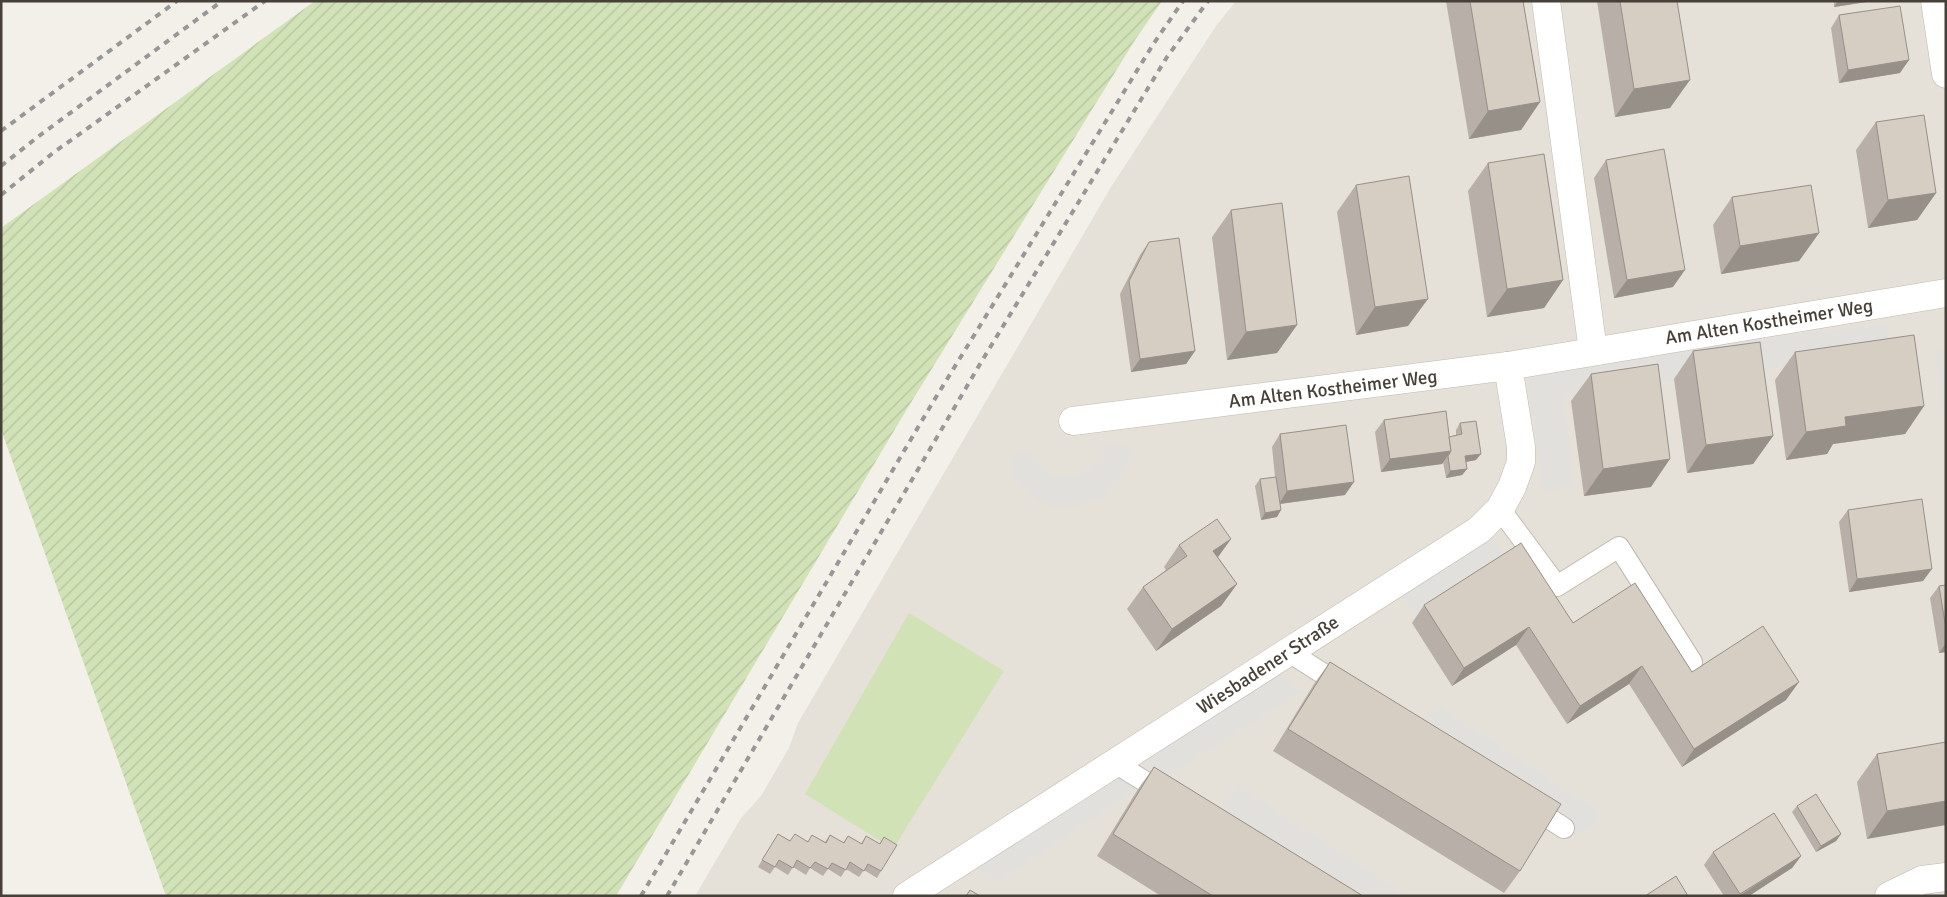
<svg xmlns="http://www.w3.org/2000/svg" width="1947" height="897" viewBox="0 0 1947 897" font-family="Signika,sans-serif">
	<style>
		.residential { fill: #e6e1d8 }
		.grass { fill: #d1e2b7 }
		.garden { fill: url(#garden-furrows) }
		.parking { fill: #e2e0dd }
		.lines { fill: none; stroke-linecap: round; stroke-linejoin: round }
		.lane-casing { stroke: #c0b9b0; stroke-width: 22 }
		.street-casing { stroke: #c0b9b0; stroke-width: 29 }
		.lane { stroke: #fff; stroke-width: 20 }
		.street { stroke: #fff; stroke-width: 28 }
		.rail { stroke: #979797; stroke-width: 4; stroke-dasharray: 6 6; stroke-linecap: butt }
		.wall { fill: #b8b0a8 }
		.shaded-wall { fill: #969088 }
		.building { fill: #d6cdc3; stroke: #969088 }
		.labels { text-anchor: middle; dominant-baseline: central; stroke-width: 4.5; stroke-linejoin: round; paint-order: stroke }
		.street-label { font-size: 19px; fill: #464038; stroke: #fff }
	</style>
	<defs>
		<pattern id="garden-furrows" width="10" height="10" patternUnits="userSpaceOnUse" patternTransform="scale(1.25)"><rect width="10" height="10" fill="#d1e2b7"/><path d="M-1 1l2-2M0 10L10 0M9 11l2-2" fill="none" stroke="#b5c39e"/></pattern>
	</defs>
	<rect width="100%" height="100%" fill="#f3efe9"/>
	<polygon class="residential" points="1236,1 1946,1 1946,896 695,896 741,818 761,796 789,748 798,723 1111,187 1216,26"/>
	<polygon class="grass" points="909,613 1004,671 893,849 805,794"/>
	<polygon class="garden" points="315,1 1162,1 1135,40 910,404 616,896 166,896 1,429 1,228"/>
	<g class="parking">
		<polygon points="1887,323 1891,353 1563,395 1575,487 1542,491 1527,369"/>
		<polygon points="1946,350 1946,428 1935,352"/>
		<polygon points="1107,445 1133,448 1125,471 1107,495 1081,505 1053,506 1034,499 1014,478 1008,458 1029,452 1037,463 1052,475 1074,476 1101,461"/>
		<polygon points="1492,537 1509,560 1418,619 1401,595"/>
		<polygon points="1277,673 1304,691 1165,778 1140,763"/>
		<polygon points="1442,707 1606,816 1574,837 1406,727"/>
		<polygon points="1114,774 1138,789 999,882 972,865"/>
		<polygon points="1237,784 1407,896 1347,896 1218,812"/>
	</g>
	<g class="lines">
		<g class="lane-casing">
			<g id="lane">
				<polyline points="1500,509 1557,586 1619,547 1692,662"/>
				<polyline points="1289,652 1344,687"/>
				<polyline points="1115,763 1167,795"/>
				<polyline points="1528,805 1564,828"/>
			</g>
		</g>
		<g class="street-casing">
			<g id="street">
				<polyline points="1546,1 1593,351"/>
				<polyline points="1935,1 1946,74"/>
				<polyline points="1073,421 1508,366 1946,293"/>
				<polyline points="907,896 1479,530 1500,509 1512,487 1521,462 1521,447 1508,366"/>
				<polyline points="1889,896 1922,880 1946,877"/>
			</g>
		</g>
		<use href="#lane" class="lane"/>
		<use href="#street" class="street"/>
		<g class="rail">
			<polyline points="1,131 177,1"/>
			<polyline points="1,166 39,136 222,1"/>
			<polyline points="1,195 53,153 265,1"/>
			<polyline points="641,896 933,402 1154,43 1183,1"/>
			<polyline points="667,896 983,359 1167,57 1208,1"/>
		</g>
	</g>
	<g class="wall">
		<polygon points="1446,1 1523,1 1540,102 1521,130 1469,139"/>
		<polygon points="1597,1 1677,1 1670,108 1615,117"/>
		<polygon points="1834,1 1873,1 1834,7"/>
		<polygon points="1839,15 1900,73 1839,83 1831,28"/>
		<polygon points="1876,122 1936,193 1917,220 1868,228 1856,150"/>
		<polygon points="1606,160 1673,287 1614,298 1594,178"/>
		<polygon points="1488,163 1563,280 1544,308 1487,317 1468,191"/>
		<polygon points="1356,185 1408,326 1356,335 1337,212"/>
		<polygon points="1732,197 1819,233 1799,261 1721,274 1713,225"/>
		<polygon points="1231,210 1297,325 1277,353 1227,360 1212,237"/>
		<polygon points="1149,242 1195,351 1186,364 1131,372 1120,294 1140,255"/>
		<polygon points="1693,351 1773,436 1753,464 1687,473 1674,379"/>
		<polygon points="1795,352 1924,406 1905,434 1833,444 1827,454 1786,460 1775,380"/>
		<polygon points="1591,374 1651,487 1584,496 1571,401"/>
		<polygon points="1384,420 1449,437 1456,435 1456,430 1460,423 1476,460 1466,462 1467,469 1462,475 1446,478 1443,462 1442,464 1381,472 1375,432"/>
		<polygon points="1280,434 1345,495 1280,504 1277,517 1261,520 1255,486 1260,479 1275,477 1272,447"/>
		<polygon points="1848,510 1923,581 1849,592 1839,522"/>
		<polygon points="1231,539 1218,557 1237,584 1221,606 1156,651 1127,609 1143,587 1166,570 1164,567 1179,545"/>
		<polygon points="1946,585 1946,652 1939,653 1930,598 1939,586"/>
		<polygon points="1424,605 1573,623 1692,672 1786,700 1682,767 1629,684 1567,724 1516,645 1452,686 1412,623"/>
		<polygon points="1330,662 1520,871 1504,893 1273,751 1314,684"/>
		<polygon points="1946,742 1867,839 1857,782 1877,754"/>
		<polygon points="1154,767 1363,896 1161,896 1097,856 1138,789"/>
		<polygon points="1797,806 1841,834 1836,841 1816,852 1792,812"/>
		<polygon points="778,834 790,841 825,842 830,835 843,843 848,836 861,844 866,836 879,844 884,837 881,871 877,878 864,870 859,877 846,869 841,877 828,869 823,876 810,868 806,875 793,867 788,875 775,867 770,874 758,867"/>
		<polygon points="1713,852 1801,856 1792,868 1749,896 1724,896 1704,865"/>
	</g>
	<g class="shaded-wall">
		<polygon points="1838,1 1873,1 1834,7"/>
		<polygon points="1909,60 1900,73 1839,83 1848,70"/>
		<polygon points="1690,80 1670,108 1615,117 1634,89"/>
		<polygon points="1540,102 1521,130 1469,139 1488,111"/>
		<polygon points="1936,193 1917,220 1868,228 1888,200"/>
		<polygon points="1819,233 1799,261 1721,274 1740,246"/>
		<polygon points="1685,270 1673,287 1614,298 1627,280"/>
		<polygon points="1563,280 1544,308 1487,317 1507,289"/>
		<polygon points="1428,299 1408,326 1356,335 1375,307"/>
		<polygon points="1297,325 1277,353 1227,360 1246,332"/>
		<polygon points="1195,351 1186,364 1131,372 1140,359"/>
		<polygon points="1924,406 1905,434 1833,444 1827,454 1786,460 1806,432 1845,417"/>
		<polygon points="1773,436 1753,464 1687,473 1706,445"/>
		<polygon points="1451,451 1442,464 1381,472 1390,459"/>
		<polygon points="1481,454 1476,460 1460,463 1465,456"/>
		<polygon points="1670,459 1651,487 1584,496 1603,469"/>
		<polygon points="1467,469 1462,475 1446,478 1450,471"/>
		<polygon points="1354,482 1345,495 1279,504 1287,491"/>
		<polygon points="1281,510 1277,517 1261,520 1265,513"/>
		<polygon points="1231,539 1215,561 1213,551"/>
		<polygon points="1932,569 1923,581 1849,592 1857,579"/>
		<polygon points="1237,584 1221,606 1156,651 1172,629"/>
		<polygon points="1529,627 1516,645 1452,686 1464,668"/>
		<polygon points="1946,643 1946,652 1939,653"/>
		<polygon points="1642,666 1629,684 1567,724 1580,706"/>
		<polygon points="1799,682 1786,700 1682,767 1694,749"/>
		<polygon points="1946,801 1946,825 1867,839 1887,811"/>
		<polygon points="1841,834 1836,841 1816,852 1821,846"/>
		<polygon points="1801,856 1792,868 1749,896 1739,896"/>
	</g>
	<g class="building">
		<polygon points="1470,1 1523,1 1540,102 1488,111"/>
		<polygon points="1620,1 1677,1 1690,80 1634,89"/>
		<polygon points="1900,6 1909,60 1848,70 1839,15"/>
		<polygon points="1924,115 1936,193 1888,200 1876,122"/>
		<polygon points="1664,149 1685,270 1627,280 1606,160"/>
		<polygon points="1544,154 1563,280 1507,289 1488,163"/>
		<polygon points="1409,176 1428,299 1375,307 1356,185"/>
		<polygon points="1811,185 1819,233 1740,246 1732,197"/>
		<polygon points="1282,203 1297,325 1246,332 1231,210"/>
		<polygon points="1179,238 1195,351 1140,359 1129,281 1149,242"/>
		<polygon points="1914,335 1924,406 1845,417 1846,426 1806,432 1795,352"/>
		<polygon points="1760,342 1773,436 1706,445 1693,351"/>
		<polygon points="1658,364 1670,459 1603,469 1591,374"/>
		<polygon points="1446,411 1451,451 1390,459 1384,420"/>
		<polygon points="1476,421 1481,454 1465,456 1467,469 1450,471 1448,456 1451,451 1449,437 1462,434 1460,423"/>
		<polygon points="1346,425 1354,482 1287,491 1280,434"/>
		<polygon points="1276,477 1281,510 1265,513 1260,479"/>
		<polygon points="1922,499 1932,569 1857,579 1848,510"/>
		<polygon points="1217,519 1231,539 1213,551 1237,584 1172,629 1143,587 1187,556 1179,545"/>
		<polygon points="1521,543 1573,623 1635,583 1692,672 1763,626 1799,682 1694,749 1642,666 1580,706 1529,627 1464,668 1424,605"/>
		<polygon points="1946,585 1946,629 1939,586"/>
		<polygon points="1330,662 1561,804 1520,871 1288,729"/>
		<polygon points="1946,742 1946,801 1887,811 1877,754"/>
		<polygon points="1154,767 1363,896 1213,896 1113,834"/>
		<polygon points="1816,794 1841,834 1821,846 1797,806"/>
		<polygon points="1774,813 1801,856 1740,894 1713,852"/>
		<polygon points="778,834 790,841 795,834 808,842 812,835 826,843 830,835 844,843 848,836 862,844 866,836 880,844 884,837 897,845 881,871 868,864 864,871 850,862 846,870 832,863 828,869 815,862 810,868 797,860 793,868 779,860 775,867 762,860"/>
		<polygon points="1676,876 1688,896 1645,896"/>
		<polygon points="970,890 980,896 966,896"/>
	</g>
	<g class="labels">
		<g class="street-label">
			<text transform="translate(1769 322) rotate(-9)">Am Alten Kostheimer Weg</text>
			<text transform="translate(1333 389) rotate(-7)">Am Alten Kostheimer Weg</text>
			<text transform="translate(1268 665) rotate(-33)">Wiesbadener Straße</text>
		</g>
	</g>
	<rect width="1947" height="897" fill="none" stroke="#464038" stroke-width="5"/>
</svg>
